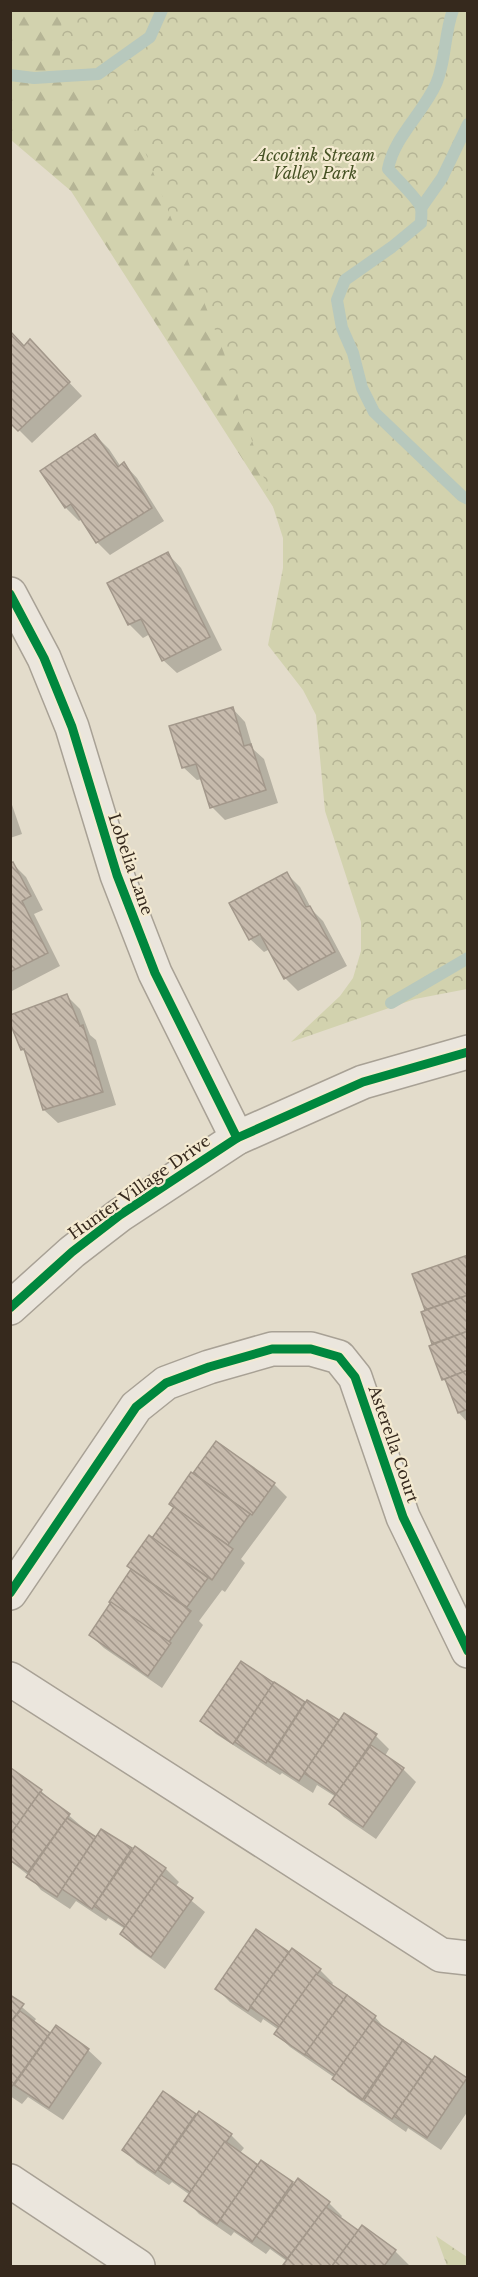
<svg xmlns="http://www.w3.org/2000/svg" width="478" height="2277" viewBox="0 0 478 2277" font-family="'Libre Baskerville',serif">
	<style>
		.forest { fill: url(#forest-firs) }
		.park { fill: url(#park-crowns) }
		.shadow { fill: #0003 }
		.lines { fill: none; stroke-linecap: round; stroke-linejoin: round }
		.stream { stroke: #b7c8bd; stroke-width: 12 }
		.building { fill: url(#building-back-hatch); stroke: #a3988b; stroke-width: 1.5 }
		.minor-casing { stroke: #a8a195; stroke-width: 36 }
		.tertiary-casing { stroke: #a8a195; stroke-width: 36 }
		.minor { stroke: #ebe6dd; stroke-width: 33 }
		.tertiary { stroke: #ebe6dd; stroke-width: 33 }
		.cycleway-casing { stroke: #f4ead1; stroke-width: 13 }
		.cycleway { stroke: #00873e; stroke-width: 9 }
		.labels { text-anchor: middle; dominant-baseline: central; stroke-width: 4.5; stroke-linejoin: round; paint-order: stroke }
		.park-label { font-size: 16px; font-style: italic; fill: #465224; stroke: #f4ead1 }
		.street-label { font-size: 16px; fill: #36291d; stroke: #f4ead1 }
	</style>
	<defs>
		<pattern id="forest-firs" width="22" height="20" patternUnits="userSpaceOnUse" patternTransform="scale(1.5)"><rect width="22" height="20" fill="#d2d2ae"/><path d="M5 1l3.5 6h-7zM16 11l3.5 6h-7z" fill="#b5b495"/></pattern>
		<pattern id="park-crowns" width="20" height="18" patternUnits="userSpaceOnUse" patternTransform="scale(1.5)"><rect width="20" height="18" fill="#d2d2ae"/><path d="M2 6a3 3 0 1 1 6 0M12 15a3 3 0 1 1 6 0" fill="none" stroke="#b5b495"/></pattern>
		<pattern id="building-back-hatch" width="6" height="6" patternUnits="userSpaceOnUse" patternTransform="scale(1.5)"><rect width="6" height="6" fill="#c6baac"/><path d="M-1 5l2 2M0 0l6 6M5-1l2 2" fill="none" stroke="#a2978b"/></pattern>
	</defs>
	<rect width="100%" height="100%" fill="#e3dccb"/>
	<polygon class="forest" points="10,11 65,11 141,127 192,253 284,524 71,191 11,140"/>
	<g class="park">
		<polygon points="62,11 467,11 467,989 415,999 291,1042 340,996 353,978 361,951 361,922 325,811 316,715 303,690 268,645 283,568 283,538 224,353 137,131 59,73"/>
		<polygon points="436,2236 467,2257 467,2266 447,2266"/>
	</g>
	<g class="shadow">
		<polygon points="43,355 82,396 32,443 10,421"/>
		<polygon points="95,435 109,449 121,467 124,464 137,478 164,521 110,555 97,542 82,519 79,521 66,508 42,472"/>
		<polygon points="168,554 181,568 222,650 177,673 163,660 150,634 143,638 129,624 109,583"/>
		<polygon points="232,708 245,722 253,749 264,759 278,803 225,820 212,807 202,779 197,780 183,767"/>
		<polygon points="10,799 22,834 10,838"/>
		<polygon points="13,864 26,877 43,910 34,914 60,966 10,992 10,865"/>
		<polygon points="287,874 300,887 312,910 323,921 347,966 298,991 285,978 270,949 264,952 250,939"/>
		<polygon points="67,996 80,1009 90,1035 96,1040 116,1105 58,1123 44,1110 27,1054 22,1049"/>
		<polygon points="468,1257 468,1423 459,1413 448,1384 443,1379 423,1313 427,1311 414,1275"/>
		<polygon points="216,1443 274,1484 287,1497 241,1559 245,1563 225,1592 222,1590 199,1621 203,1625 162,1688 104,1648 90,1635"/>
		<polygon points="241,1663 306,1705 307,1702 339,1722 376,1736 389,1749 385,1756 403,1769 416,1782 376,1839 344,1817 331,1804 336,1797 317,1785 313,1793 282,1773 280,1775 216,1734 202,1721"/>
		<polygon points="11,1770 41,1791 97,1840 102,1831 132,1850 135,1848 166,1869 179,1882 175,1887 205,1912 165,1969 135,1947 122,1934 125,1929 108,1918 106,1921 76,1901 70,1909 41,1890 28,1875 10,1861"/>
		<polygon points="256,1931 289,1954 320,1970 333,1983 331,1986 375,2017 387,2031 433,2062 435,2058 468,2081 468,2111 441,2150 408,2128 406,2132 348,2092 334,2079 335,2078 290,2047 276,2034 279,2030 263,2019 261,2023 230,2002 217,1989"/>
		<polygon points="10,1997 36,2019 33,2023 50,2035 88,2050 102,2063 63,2120 28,2097 22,2104 10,2096"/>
		<polygon points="163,2093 196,2116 231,2135 244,2148 240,2153 259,2167 262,2162 294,2184 329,2203 342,2216 340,2219 359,2233 362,2228 395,2251 409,2265 407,2266 286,2266 285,2265 288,2262 270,2249 266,2254 234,2232 231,2236 199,2214 186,2200 190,2195 172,2182 169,2185 137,2163 124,2150"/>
	</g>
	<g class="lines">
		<g class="stream">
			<path d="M453 10C444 34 446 62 436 84 423 113 394 137 388 169 395 177 419 200 421 208 422 212 421 218 421 223L392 247 345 280 337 300 342 328 353 353 362 388 374 412 462 496 468 499"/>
			<polyline points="10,75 34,78 98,74 150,37 162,10"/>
			<polyline points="421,208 442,178 468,124"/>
			<polyline points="391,1003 468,958"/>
		</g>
	</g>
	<g class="building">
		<polygon points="10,331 24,346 30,339 70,382 18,431 10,423"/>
		<polygon points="95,434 118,467 124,462 152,508 96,543 71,504 65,508 40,471"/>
		<polygon points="168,552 210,637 162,661 141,619 128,625 107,583"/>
		<polygon points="233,707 244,746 251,744 266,790 210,808 196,764 182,768 169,726"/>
		<polygon points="13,862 31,896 22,901 48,953 10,972 10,863"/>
		<polygon points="287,872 306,907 310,906 335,952 284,979 260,934 249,940 229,903"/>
		<polygon points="67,994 80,1026 83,1025 103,1092 43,1110 24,1049 21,1050 10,1023 10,1015"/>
		<polygon points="468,1255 468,1295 425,1310 412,1274"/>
		<polygon points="468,1295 468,1331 432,1344 421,1312"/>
		<polygon points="468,1331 468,1370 442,1380 429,1346"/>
		<polygon points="468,1370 468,1409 458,1413 445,1379"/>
		<polygon points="216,1441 275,1483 252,1515 193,1473"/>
		<polygon points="191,1472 250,1514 228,1545 169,1504"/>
		<polygon points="174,1507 233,1549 212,1580 152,1538"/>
		<polygon points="149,1535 208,1578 187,1607 127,1566"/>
		<polygon points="131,1569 191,1611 169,1642 109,1602"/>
		<polygon points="111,1602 171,1643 148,1676 89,1635"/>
		<polygon points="241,1661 274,1683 233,1744 200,1721"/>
		<polygon points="274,1682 305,1702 266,1763 235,1742"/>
		<polygon points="307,1700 339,1720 299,1781 268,1761"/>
		<polygon points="344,1713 377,1734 336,1795 304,1773"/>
		<polygon points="371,1745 404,1768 363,1827 329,1804"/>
		<polygon points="11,1768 42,1790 10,1835 10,1769"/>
		<polygon points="40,1792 70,1814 28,1872 10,1860 10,1835"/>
		<polygon points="67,1818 96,1837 57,1897 26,1877"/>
		<polygon points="101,1829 132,1848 92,1909 62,1889"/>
		<polygon points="135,1846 166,1868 125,1927 94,1906"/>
		<polygon points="161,1875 193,1898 151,1957 120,1934"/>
		<polygon points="256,1929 289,1952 248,2011 215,1989"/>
		<polygon points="292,1948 321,1969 279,2027 250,2007"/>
		<polygon points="316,1974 347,1995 305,2055 274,2034"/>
		<polygon points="10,1995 24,2004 10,2023"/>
		<polygon points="347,1995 376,2016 335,2075 305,2054"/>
		<polygon points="20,2011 50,2033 10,2089 10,2023"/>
		<polygon points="373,2020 403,2040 362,2100 332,2079"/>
		<polygon points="56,2025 89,2049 49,2108 14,2085"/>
		<polygon points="403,2040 432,2060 392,2119 364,2100"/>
		<polygon points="435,2056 467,2078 427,2138 394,2116"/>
		<polygon points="163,2091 196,2114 155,2173 122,2150"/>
		<polygon points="199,2111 232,2134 190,2192 158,2170"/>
		<polygon points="225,2141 258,2165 217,2224 184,2201"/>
		<polygon points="261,2160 293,2182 252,2242 220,2220"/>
		<polygon points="298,2178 330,2202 287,2259 256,2236"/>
		<polygon points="326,2207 359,2231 332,2266 285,2266 283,2265"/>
		<polygon points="362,2225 396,2250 384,2266 332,2266"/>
	</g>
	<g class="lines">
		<g class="minor-casing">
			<g id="minor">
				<polyline points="10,594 44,658 72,727 117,875 155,973 237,1138"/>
				<polyline points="10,1593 136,1407 166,1383 209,1367 272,1349 311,1349 339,1357 355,1377 403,1517 468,1651"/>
				<polyline points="10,1679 441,1955 468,1958"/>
				<polyline points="10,2181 138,2266"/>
			</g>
		</g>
		<g class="tertiary-casing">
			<polyline id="tertiary" points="10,1308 72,1252 120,1215 237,1138 363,1082 468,1052"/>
		</g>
		<use href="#minor" class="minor"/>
		<use href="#tertiary" class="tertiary"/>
		<g class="cycleway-casing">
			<g id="cycleway">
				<polyline points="10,594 44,658 72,727 117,875 155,973 237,1138"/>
				<polyline points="10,1308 72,1252 120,1215 237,1138 363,1082 468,1052"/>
				<polyline points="10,1593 136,1407 166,1383 209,1367 272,1349 311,1349 339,1357 355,1377 403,1517 468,1651"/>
			</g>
		</g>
		<use href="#cycleway" class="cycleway"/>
	</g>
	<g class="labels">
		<g class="park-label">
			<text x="315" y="155">Accotink Stream<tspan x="315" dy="18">Valley Park</tspan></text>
		</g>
		<g class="street-label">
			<text transform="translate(131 864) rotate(71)">Lobelia Lane</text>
			<text transform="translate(139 1187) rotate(-35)">Hunter Village Drive</text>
			<text transform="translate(394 1444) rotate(71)">Asterella Court</text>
		</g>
	</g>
	<rect width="478" height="2277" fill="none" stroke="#36291d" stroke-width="24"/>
</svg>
